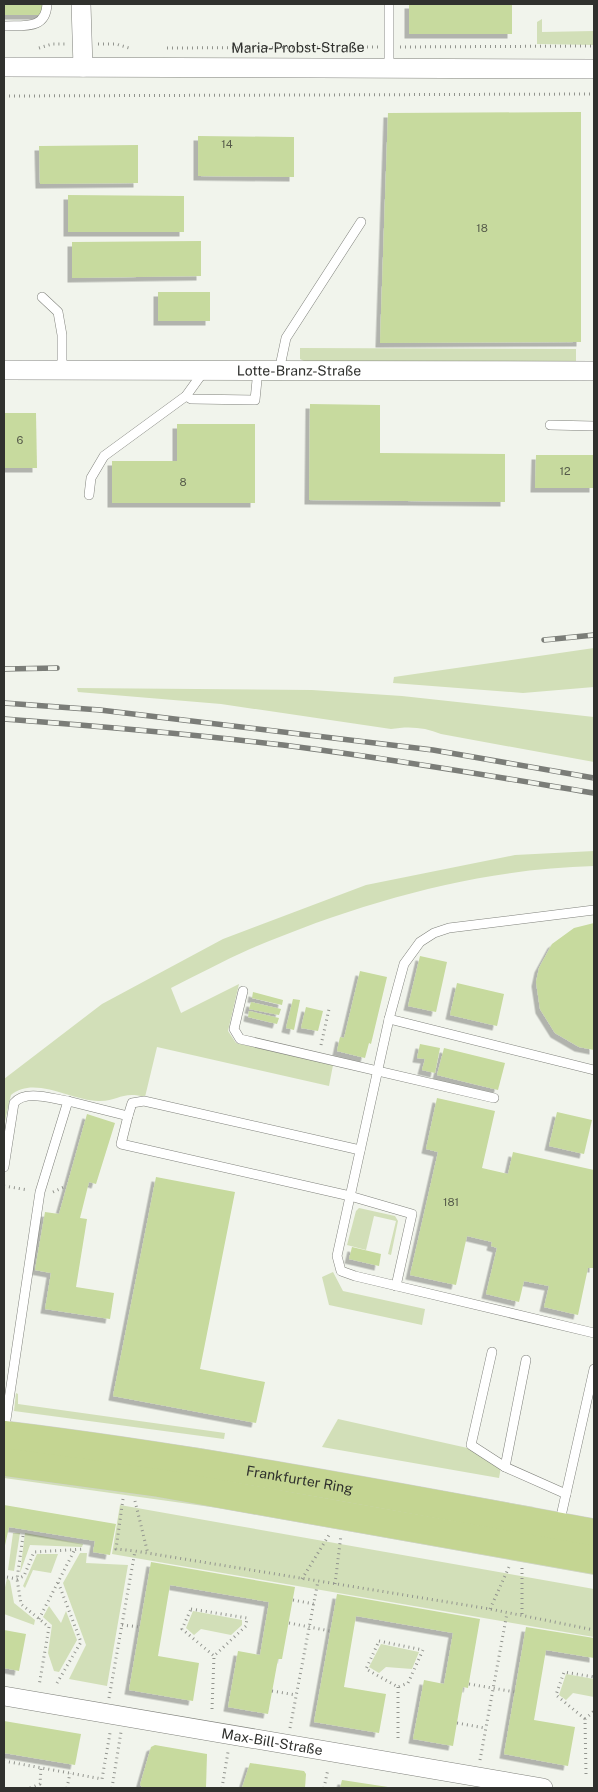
<svg xmlns="http://www.w3.org/2000/svg" width="598" height="1792" viewBox="0 0 598 1792" font-family="'Public Sans',sans-serif">
	<style>
		.green { fill: #d2dfb8 }
		.building { fill: #c7da9e; filter: url(#shadow) }
		.lines { fill: none; stroke-linecap: round; stroke-linejoin: round }
		.service-casing { stroke: #80827c; stroke-width: 10 }
		.minor-casing { stroke: #80827c; stroke-width: 20 }
		.primary-casing { stroke: #d1d2d1; stroke-width: 29 }
		.path { stroke: #92948e; stroke-width: 3; stroke-dasharray: 1 4; stroke-linecap: butt }
		.service { stroke: #fff; stroke-width: 9 }
		.minor { stroke: #fff; stroke-width: 19 }
		.primary { stroke: #c4d592; stroke-width: 28 }
		.rail-casing { stroke: #7b7d78; stroke-width: 5.5 }
		.rail { stroke: #f1f4ec; stroke-width: 4; stroke-dasharray: 11; stroke-linecap: butt }
		.labels { text-anchor: middle; dominant-baseline: central; stroke-width: 4.5; stroke-linejoin: round; paint-order: stroke }
		.number-label { font-size: 11px; fill: #565b4a }
		.street-label { font-size: 14px; fill: #30312e; stroke: #f1f4ec }
	</style>
	<defs>
		<filter id="shadow"><feDropShadow dx="-4.5" dy="4.5" stdDeviation="0" flood-color="#0004"/></filter>
	</defs>
	<rect width="100%" height="100%" fill="#f1f4ec"/>
	<g class="green">
		<polygon points="542,19 542,32 594,31 594,45 537,44 537,22"/>
		<polygon points="300,348 576,349 576,364 310,364 300,359"/>
		<polygon points="594,648 594,687 523,693 393,683 394,677"/>
		<path d="M77 688 312 690 402 696 594 717V762L441 734C425 727 408 726 391 729L221 704 78 692Z"/>
		<path d="M594 851V866C476 869 358 903 250 949 223 961 197 975 171 988L181 1013 239 984 228 1031 236 1043 333 1065 329 1086 157 1047 145 1097C122 1091 119 1101 100 1101 73 1102 35 1075 11 1095L4 1125V1079L102 1004 223 939 366 885 515 855Z"/>
		<polygon points="359,1208 395,1216 398,1221 391,1255 388,1254 396,1221 374,1216 366,1250 347,1245 356,1211"/>
		<polygon points="333,1272 343,1291 425,1309 422,1325 329,1305 322,1277"/>
		<polygon points="16,1393 18,1394 18,1404 225,1433 224,1439 14,1411"/>
		<polygon points="338,1419 472,1449 501,1467 499,1478 322,1447"/>
		<polygon points="19,1424 200,1448 534,1507 524,1510"/>
		<polygon points="4,1474 164,1495 594,1570 594,1575 218,1508 4,1478"/>
		<polygon points="120,1505 594,1589 594,1637 112,1554"/>
		<polygon points="13,1533 20,1533 14,1571 8,1570"/>
		<polygon points="25,1533 83,1544 82,1547 30,1545 20,1573"/>
		<polygon points="80,1553 87,1553 86,1563 128,1565 107,1686 69,1679 86,1645 63,1583"/>
		<polygon points="37,1554 58,1554 51,1573 33,1570 25,1588 23,1586"/>
		<polygon points="7,1578 10,1581 14,1603 35,1620 34,1625 4,1614 4,1592"/>
		<polygon points="49,1606 61,1623 66,1611 77,1640 59,1672 54,1671 48,1653 52,1625 43,1617"/>
		<polygon points="193,1611 242,1620 242,1625 231,1635 201,1629 194,1635 186,1628"/>
		<polygon points="381,1644 419,1652 412,1669 386,1667 379,1673 369,1667"/>
		<polygon points="566,1674 594,1679 594,1697 573,1693 566,1700 559,1695"/>
	</g>
	<g class="building">
		<rect x="4" y="4" width="40" height="11"/>
		<rect x="409" y="4" width="103" height="30"/>
		<polygon points="581,112 581,342 380,343 388,113"/>
		<polygon points="198,136 294,137 294,177 198,176"/>
		<polygon points="138,145 138,183 40,184 39,146"/>
		<polygon points="68,195 184,196 184,232 68,232"/>
		<polygon points="201,241 201,276 72,278 72,242"/>
		<rect x="158" y="292" width="52" height="29"/>
		<polygon points="310,404 380,405 380,453 505,454 505,502 309,500"/>
		<polygon points="4,413 36,413 37,468 4,468"/>
		<polygon points="177,424 255,424 255,503 112,503 112,461 177,461"/>
		<polygon points="536,455 594,455 594,488 535,488"/>
		<polygon points="594,923 594,1050 579,1047 555,1033 540,1009 536,982 539,968 552,944 574,928"/>
		<polygon points="420,956 447,962 436,1012 408,1006"/>
		<polygon points="360,971 387,977 371,1044 369,1043 365,1058 337,1051 340,1037 344,1038"/>
		<polygon points="457,983 504,994 497,1026 450,1015"/>
		<polygon points="253,992 283,1000 282,1005 252,998"/>
		<polygon points="293,999 300,1000 294,1030 286,1028"/>
		<polygon points="251,1002 281,1009 279,1015 249,1009"/>
		<polygon points="306,1007 323,1011 318,1031 301,1028"/>
		<polygon points="249,1011 279,1018 277,1024 248,1017"/>
		<polygon points="420,1044 440,1048 435,1073 422,1070 425,1059 417,1058"/>
		<polygon points="444,1048 505,1063 498,1090 437,1075"/>
		<polygon points="437,1098 495,1111 482,1168 508,1174 513,1152 594,1170 594,1268 588,1268 578,1315 544,1307 549,1286 524,1281 519,1302 486,1294 497,1248 491,1246 492,1242 467,1236 456,1285 410,1275 438,1152 426,1149"/>
		<polygon points="557,1112 592,1120 584,1154 549,1146"/>
		<polygon points="87,1114 115,1123 96,1184 89,1182 80,1218 87,1219 76,1287 114,1293 110,1319 45,1309 51,1273 35,1270 45,1212 59,1214"/>
		<polygon points="156,1177 235,1192 200,1369 265,1382 256,1423 113,1396"/>
		<polygon points="352,1247 381,1254 379,1266 349,1259"/>
		<polygon points="4,1505 116,1524 110,1555 93,1552 95,1541 9,1527 4,1550"/>
		<polygon points="151,1562 295,1587 282,1659 278,1659 268,1714 228,1707 238,1651 260,1655 269,1602 170,1585 158,1656 199,1663 193,1701 129,1690"/>
		<polygon points="337,1594 480,1619 468,1688 463,1687 453,1746 413,1739 424,1680 444,1684 453,1633 356,1616 344,1687 386,1694 379,1733 314,1722"/>
		<polygon points="526,1627 594,1638 594,1658 546,1650 534,1720 575,1727 568,1766 504,1754"/>
		<polygon points="4,1630 26,1634 19,1671 4,1668"/>
		<polygon points="4,1721 81,1734 75,1765 4,1753"/>
		<polygon points="155,1745 207,1754 206,1788 143,1788 140,1785 151,1747"/>
		<polygon points="250,1763 304,1771 306,1774 305,1788 242,1788"/>
		<polygon points="342,1780 388,1787 388,1788 340,1788"/>
	</g>
	<g class="lines">
		<g class="service-casing">
			<g id="service">
				<path d="M4 26C24 25 46 30 47 4"/>
				<polyline points="389,68 389,4"/>
				<polyline points="42,297 58,312 62,335 62,370"/>
				<polyline points="279,371 286,338 361,222"/>
				<polyline points="186,396 191,399 255,400 258,370"/>
				<polyline points="550,425 594,426"/>
				<polyline points="89,495 91,478 104,456 186,396 204,371"/>
				<polyline points="594,910 449,928 434,933 420,942 404,964 389,1019 337,1256 341,1271 355,1276 594,1333"/>
				<polyline points="243,991 234,1029 240,1039 494,1098"/>
				<polyline points="389,1019 594,1070"/>
				<polyline points="128,1116 132,1103 144,1101 360,1150"/>
				<path d="M4 1167 14 1103C25 1089 53 1099 68 1101"/>
				<polyline points="492,1352 471,1445 505,1467"/>
				<polyline points="526,1360 505,1467 566,1494"/>
				<polyline points="4,1433 40,1192 68,1101 128,1116 121,1144 350,1196 412,1214 396,1286"/>
				<polyline points="559,1525 594,1369"/>
			</g>
		</g>
		<g class="minor-casing">
			<g id="minor">
				<polyline points="81,4 83,67"/>
				<polyline points="4,67 594,69"/>
				<path id="s2" d="M4 370 594 371"/>
				<path id="s3" d="M4 1696 543 1788"/>
			</g>
		</g>
		<g class="primary-casing">
			<g id="primary">
				<path id="s4" d="M4 1435C202 1459 398 1497 594 1533"/>
				<polyline points="4,1462 159,1483 594,1560"/>
			</g>
		</g>
		<g class="path">
			<polyline points="98,44 116,44 129,48"/>
			<polyline points="400,47 594,46"/>
			<polyline points="39,48 52,44 67,44"/>
			<path id="s1" d="M167 48 379 47"/>
			<polyline points="4,96 594,94"/>
			<polyline points="321,1045 329,1009"/>
			<polyline points="4,1186 28,1190"/>
			<polyline points="53,1192 64,1187"/>
			<polyline points="123,1499 116,1549 135,1551"/>
			<polyline points="135,1501 148,1554"/>
			<polyline points="23,1536 17,1579 21,1604 49,1627 39,1686"/>
			<polyline points="522,1568 522,1616"/>
			<polyline points="7,1577 17,1579 24,1576 34,1552 85,1549"/>
			<polyline points="302,1579 329,1535"/>
			<polyline points="335,1584 341,1535"/>
			<polyline points="293,1600 314,1604"/>
			<polygon points="191,1609 247,1618 246,1626 214,1656 182,1629"/>
			<polyline points="490,1609 509,1567"/>
			<polyline points="39,1619 74,1551"/>
			<polyline points="289,1623 330,1631"/>
			<polyline points="122,1625 140,1627"/>
			<polygon points="379,1641 423,1650 408,1683 398,1687 366,1669"/>
			<polyline points="57,1683 81,1642 58,1582"/>
			<polyline points="469,1684 515,1692"/>
			<polyline points="398,1687 398,1742"/>
			<polyline points="272,1691 296,1695"/>
			<polyline points="109,1698 135,1551 490,1609 594,1630"/>
			<polyline points="212,1709 214,1656"/>
			<polyline points="585,1719 556,1695 564,1672 594,1677"/>
			<polyline points="457,1723 485,1728"/>
			<polyline points="290,1728 318,1581"/>
			<polyline points="480,1760 507,1613"/>
			<polyline points="4,1761 102,1779 110,1733"/>
			<polyline points="586,1774 585,1719 594,1711"/>
			<polyline points="30,1788 40,1784 41,1768"/>
			<polyline points="67,1788 70,1773"/>
			<polyline points="112,1788 121,1732"/>
			<polyline points="222,1788 228,1752"/>
			<polyline points="324,1788 328,1769"/>
		</g>
		<use href="#service" class="service"/>
		<use href="#minor" class="minor"/>
		<use href="#primary" class="primary"/>
		<g class="rail-casing">
			<g id="rail">
				<polyline points="544,640 594,635"/>
				<polyline points="4,669 57,668"/>
				<polyline points="4,703 100,710 433,750 594,778"/>
				<path d="M4 719C97 726 190 734 283 745 387 758 491 776 594 793"/>
			</g>
		</g>
		<use href="#rail" class="rail"/>
	</g>
	<g class="labels">
		<g class="number-label">
			<text x="227" y="144">14</text>
			<text x="482" y="228">18</text>
			<text x="20" y="440">6</text>
			<text x="565" y="471">12</text>
			<text x="183" y="482">8</text>
			<text x="451" y="1202">181</text>
		</g>
		<g class="street-label">
			<text stroke="none"><textPath href="#s1" startOffset="131">Maria-Probst-Straße</textPath></text>
			<text stroke="none"><textPath href="#s2" startOffset="295">Lotte-Branz-Straße</textPath></text>
			<text stroke="none"><textPath href="#s4" startOffset="299">Frankfurter Ring</textPath></text>
			<text stroke="none"><textPath href="#s3" startOffset="272">Max-Bill-Straße</textPath></text>
		</g>
	</g>
	<rect width="598" height="1792" fill="none" stroke="#30312e" stroke-width="10"/>
</svg>
